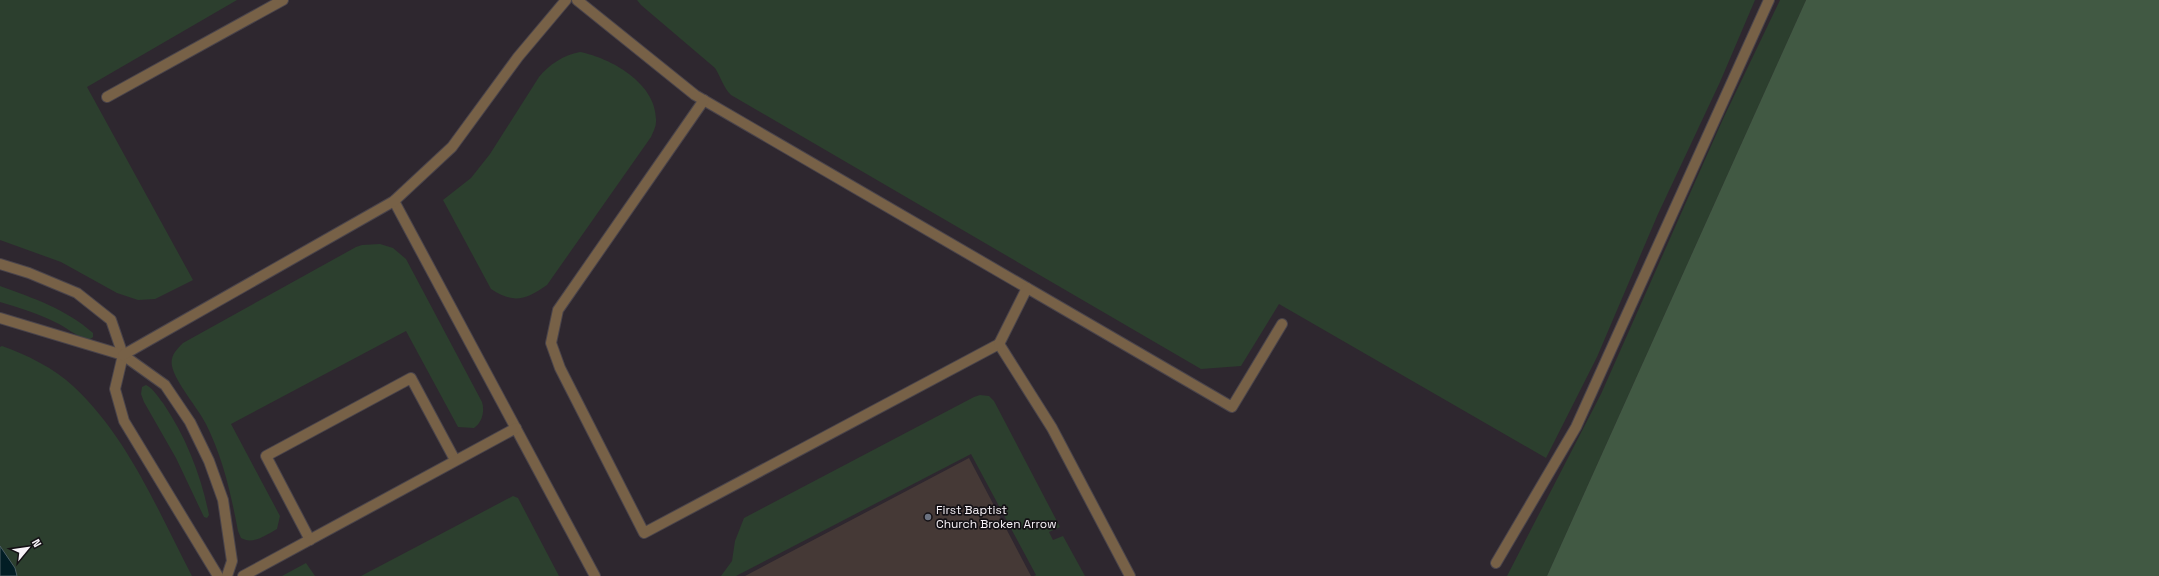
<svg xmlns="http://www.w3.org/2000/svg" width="2159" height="576" viewBox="0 0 2159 576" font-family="'Space Grotesk',sans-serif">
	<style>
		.green { fill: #2c3f2e }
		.forest { fill: #415943 }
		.water { fill: #021e25; stroke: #4c5e64 }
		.building { fill: #453936 }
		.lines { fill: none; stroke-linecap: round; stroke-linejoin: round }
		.lane-casing { stroke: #4a444b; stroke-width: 12 }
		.lane { stroke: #776147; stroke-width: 10 }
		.worship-dot { fill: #6b7280; stroke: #141115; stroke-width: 1.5 }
		.labels { text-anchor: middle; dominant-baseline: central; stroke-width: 3.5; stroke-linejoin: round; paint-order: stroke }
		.poi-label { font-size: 12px; fill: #f8f3f8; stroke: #141115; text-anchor: start }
	</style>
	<rect width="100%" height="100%" fill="#2e272f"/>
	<g class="green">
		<polygon points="0,0 237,0 87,87 193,280 155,299 138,300 117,293 61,262 0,240"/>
		<path d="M637 0H1755L1720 82 1658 214 1597 357 1546 458 1279 304 1241 366 1201 369 731 95C723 87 721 77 715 68L641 5Z"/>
		<polygon points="1780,0 1806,0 1547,576 1507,576 1601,394 1723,119"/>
		<path d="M580 52C611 58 658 84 656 122 656 127 653 132 651 137L547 285C525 300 514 304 491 289L443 200 471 178 490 154 539 77C549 65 563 55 580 52Z"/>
		<path d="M380 244 393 248 406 259 482 402C485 411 482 423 474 428L458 427 406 331 231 424 280 516 277 529C266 535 253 545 241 538L238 531C231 494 223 458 206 424 198 408 175 382 172 366 170 356 176 350 183 343L356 247 362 245Z"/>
		<path d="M0 286C33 298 66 309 93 333V337L89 340C76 336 70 330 59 324 40 314 20 308 0 302Z"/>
		<path d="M2 346C27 355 54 368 73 386 128 437 158 511 192 576H0V347Z"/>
		<path d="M146 385C153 388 158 397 163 403 186 437 201 475 209 515L207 518 204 517 176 458 144 402 141 394 142 387Z"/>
		<polygon points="980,395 989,396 994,401 1060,527 1049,532 1053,540 1063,536 1085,576 1034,576 1036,575 971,454 736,576 721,576 732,561 735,541 744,518 974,397"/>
		<polygon points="513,496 518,498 559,576 361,576"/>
		<polygon points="306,563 315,576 282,576"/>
	</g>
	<polygon class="forest" points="1806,0 2159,0 2159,576 1547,576"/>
	<polygon class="water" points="0,546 15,568 17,576 0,576"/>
	<polygon class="building" points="969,458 1031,576 745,576"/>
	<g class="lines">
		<g class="lane-casing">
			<g id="lane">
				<polyline points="577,0 695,95 1232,407 1282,324"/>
				<polyline points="107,97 283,0"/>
				<polyline points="704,100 558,310 551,343 560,368 644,533 999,344 1052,428 1130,576"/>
				<polyline points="394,201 595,576"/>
				<polyline points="0,264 29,273 77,293 111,320 123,355 115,389 124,421 218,576"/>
				<polyline points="0,318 123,355 165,385 190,422 209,461 223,500 232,561 227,576"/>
				<polyline points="999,344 1027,288"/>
				<polyline points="123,355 394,201 452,147 518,57 566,0"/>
				<polyline points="310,540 266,456 411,378 455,460"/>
				<polyline points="1496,563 1576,427 1769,0"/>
				<polyline points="243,576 516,428"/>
			</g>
		</g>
		<use href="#lane" class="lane"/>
	</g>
	<circle class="worship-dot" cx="928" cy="517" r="4"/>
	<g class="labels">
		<g class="poi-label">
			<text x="936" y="510">First Baptist<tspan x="936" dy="14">Church Broken Arrow</tspan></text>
		</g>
	</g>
	<g transform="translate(28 548) rotate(61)" stroke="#141115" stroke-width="3" paint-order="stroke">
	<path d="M0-3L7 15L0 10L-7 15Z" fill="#f8f3f8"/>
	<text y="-6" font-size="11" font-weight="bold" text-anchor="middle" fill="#f8f3f8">N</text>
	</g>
</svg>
